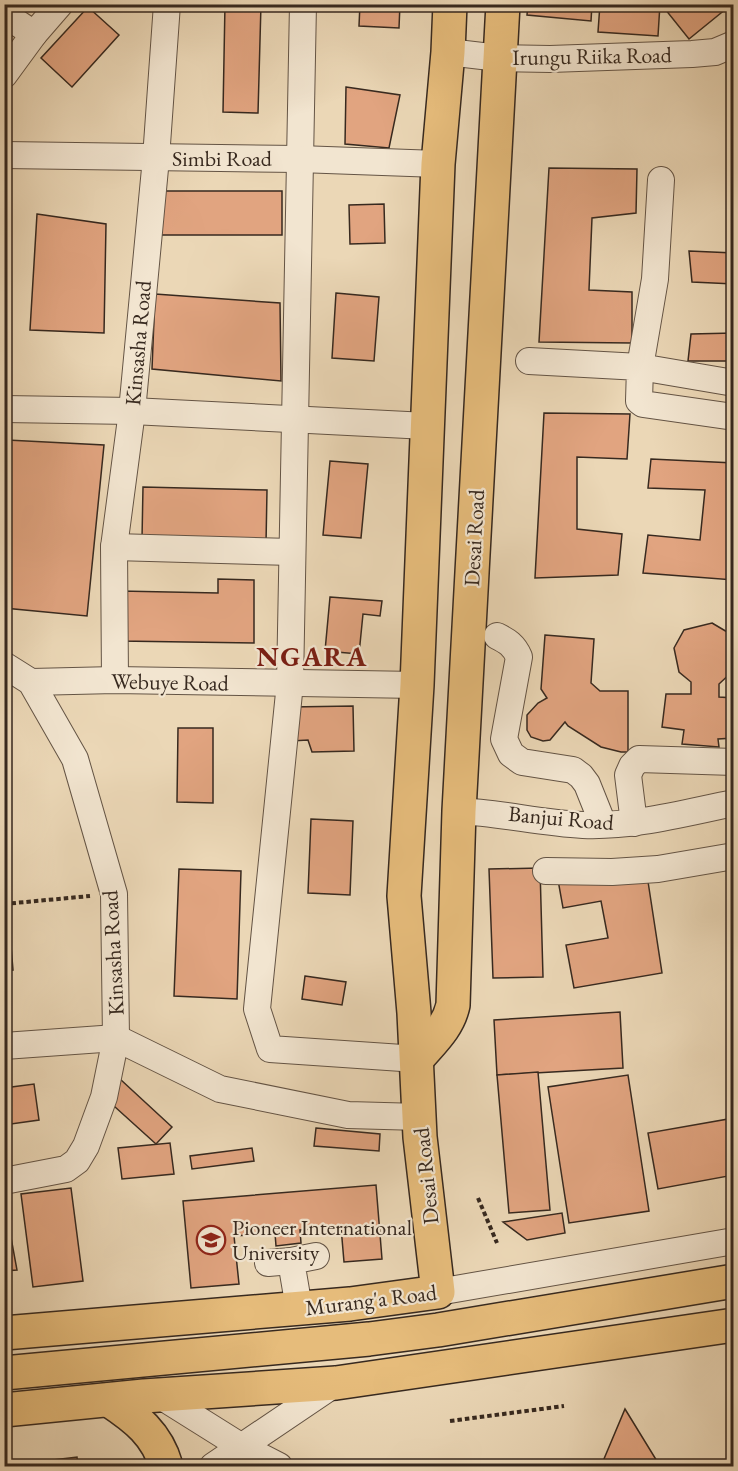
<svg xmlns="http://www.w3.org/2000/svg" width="738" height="1471" viewBox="0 0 738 1471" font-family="'EB Garamond',serif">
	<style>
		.building { fill: #e1a480; stroke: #37291f; stroke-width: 1.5 }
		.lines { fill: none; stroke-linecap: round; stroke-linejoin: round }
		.minor-casing { stroke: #645445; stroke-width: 28 }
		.major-casing { stroke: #37291f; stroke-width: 36 }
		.highway-casing { stroke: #37291f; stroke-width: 36 }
		.path { stroke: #37291f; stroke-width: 4; stroke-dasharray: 4.5 3; stroke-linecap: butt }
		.minor { stroke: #f2e5d0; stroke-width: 26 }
		.major { stroke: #e6bc7b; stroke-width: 33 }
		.highway { stroke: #e6bc7b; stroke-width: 33 }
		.labels { text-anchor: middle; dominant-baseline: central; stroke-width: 4.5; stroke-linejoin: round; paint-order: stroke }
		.street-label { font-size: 22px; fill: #37291f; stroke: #f2e5d0 }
		.poi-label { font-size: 22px; fill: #37291f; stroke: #f2e5d0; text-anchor: start }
		.district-label { font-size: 28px; font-weight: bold; letter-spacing: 1.5px; fill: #7a1f14; stroke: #f2e5d0 }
	</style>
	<rect width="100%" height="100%" fill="#ebd7b6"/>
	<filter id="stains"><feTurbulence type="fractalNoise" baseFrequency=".00333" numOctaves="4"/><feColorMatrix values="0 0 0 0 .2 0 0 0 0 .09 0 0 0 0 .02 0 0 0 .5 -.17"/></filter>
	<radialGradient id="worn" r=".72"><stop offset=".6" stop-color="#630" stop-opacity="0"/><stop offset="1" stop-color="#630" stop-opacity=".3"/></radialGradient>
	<g class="building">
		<polygon points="225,4 261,4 258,113 223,112"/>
		<polygon points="360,4 400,4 399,28 359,26"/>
		<polygon points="528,4 592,4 591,21 527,15"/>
		<polygon points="600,4 660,4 658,36 598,32"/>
		<polygon points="661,4 732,4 689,39"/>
		<polygon points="88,7 119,35 72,87 41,58"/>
		<polygon points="346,87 400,95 389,148 345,144"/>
		<polygon points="549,168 637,169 636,213 592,218 589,290 632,292 632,343 539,342"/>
		<rect x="158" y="191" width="124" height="44"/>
		<polygon points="384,204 385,243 350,244 349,205"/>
		<polygon points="37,214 106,224 104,333 30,330"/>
		<polygon points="689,251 734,253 734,284 692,282"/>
		<polygon points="336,293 379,297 374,361 332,358"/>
		<polygon points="155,294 280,303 281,381 152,369"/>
		<polygon points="734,333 734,361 688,361 691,334"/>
		<polygon points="544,413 630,414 627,459 577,457 577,529 622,534 618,575 535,578"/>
		<polygon points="7,440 104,445 87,616 4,608"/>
		<polygon points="651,459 734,463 734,580 643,573 648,535 700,540 705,490 648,488"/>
		<polygon points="330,461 368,464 361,538 323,535"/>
		<polygon points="143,487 267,490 266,544 142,539"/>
		<polygon points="218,579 254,580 254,643 119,641 120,591 218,593"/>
		<polygon points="330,597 382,601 380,616 363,614 359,654 325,651"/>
		<polygon points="712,623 734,636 734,670 719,684 719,697 734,698 734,738 718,739 719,747 682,744 684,730 662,727 666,694 691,694 691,682 679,672 674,648 684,630"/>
		<polygon points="545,635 594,639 591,683 600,691 628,691 628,752 621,752 601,747 568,726 565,722 550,740 543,741 531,737 527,730 527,715 538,703 547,698 541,689"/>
		<polygon points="353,706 354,751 312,752 308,740 291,741 290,707"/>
		<polygon points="178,728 213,728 213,803 177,802"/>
		<polygon points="311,819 353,821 350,895 308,893"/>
		<polygon points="540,868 543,977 493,978 489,869"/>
		<polygon points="179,869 241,871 237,999 174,996"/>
		<polygon points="647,875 662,973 574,988 566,945 608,938 601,901 563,908 558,880"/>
		<polygon points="4,934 10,934 13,970 4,971"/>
		<polygon points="305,976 346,982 342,1005 302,999"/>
		<polygon points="620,1012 623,1068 497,1075 494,1020"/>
		<polygon points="538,1072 550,1210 509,1213 497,1075"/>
		<polygon points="628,1075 649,1211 569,1223 548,1087"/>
		<polygon points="120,1079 172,1127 156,1144 104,1097"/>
		<polygon points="34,1084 39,1120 4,1125 4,1088"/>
		<polygon points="734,1118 734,1175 658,1189 648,1133"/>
		<polygon points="316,1128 380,1134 379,1151 314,1146"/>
		<polygon points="170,1143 174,1174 122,1179 118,1148"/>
		<polygon points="252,1148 254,1161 192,1169 190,1156"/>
		<polygon points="376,1185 382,1259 344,1262 341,1227 300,1230 301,1243 276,1246 275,1233 234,1236 239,1284 191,1288 183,1201"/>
		<polygon points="71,1188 83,1281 33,1287 21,1194"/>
		<polygon points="5,1205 17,1270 4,1271 4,1205"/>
		<polygon points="562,1213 565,1233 527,1240 503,1222"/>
		<polygon points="625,1409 660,1466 601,1466"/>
		<polygon points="77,1457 78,1466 46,1466 45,1461"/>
	</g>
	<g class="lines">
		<g class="minor-casing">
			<g id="minor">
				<polyline points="303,4 290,683 257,1009 270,1049 417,1059"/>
				<polyline points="4,14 34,34"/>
				<polyline points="448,52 499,58 550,59 692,54 715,52 734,44"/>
				<polyline points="4,75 34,34 60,4"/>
				<polyline points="4,155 299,159 438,164"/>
				<polyline points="661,180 655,279 640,367 734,383"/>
				<polyline points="529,361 640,367 639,401 643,404 734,417"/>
				<polyline points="4,409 132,411 427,426"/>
				<polyline points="114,547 292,552"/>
				<path d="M497 636C507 641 514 645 519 657L504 739 511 754 522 762 573 770 581 776 587 784 603 824"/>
				<polyline points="4,665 31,682 75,759 114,894 116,1038 104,1097 86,1146 77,1161 66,1169 4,1181"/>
				<polyline points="115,680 114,547 132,411 156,158 167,4"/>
				<polyline points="31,682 115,680 417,685"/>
				<path d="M459 811C501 813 541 823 583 825 634 827 684 813 734 803"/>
				<polyline points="634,823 628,775 632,766 639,759 734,762"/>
				<polyline points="546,871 612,872 658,869 734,856"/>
				<polyline points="4,1046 116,1038 220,1089 348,1115 420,1117"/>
				<polyline points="268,1263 291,1261"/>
				<polyline points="438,1292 734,1241"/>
				<polyline points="299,1308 291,1261 316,1256"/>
				<polyline points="159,1395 242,1447 279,1466"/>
				<polyline points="213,1466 336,1383"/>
			</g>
		</g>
		<g class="major-casing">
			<g id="major">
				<path d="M417 1059C431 1042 448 1028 453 1005L459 811 503 4"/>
				<polyline points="4,1333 350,1304 438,1292 420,1137 414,1013 404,896 417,685 438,164 448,52 450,4"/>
				<path d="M109 1400C136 1418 157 1434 166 1466"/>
			</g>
		</g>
		<g class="highway-casing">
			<g id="highway">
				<polyline points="4,1373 369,1339 438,1330 734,1281"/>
				<polyline points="4,1410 144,1396 336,1383 734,1325"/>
			</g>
		</g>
		<g class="path">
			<polyline points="4,904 90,896"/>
			<polyline points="478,1198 497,1243"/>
			<polyline points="450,1421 564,1406"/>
		</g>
		<use href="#minor" class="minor"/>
		<use href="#major" class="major"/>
		<use href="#highway" class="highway"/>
	</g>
	<defs>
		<g id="university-ring" transform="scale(1.5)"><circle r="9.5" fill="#f2e5d0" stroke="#8f2418" stroke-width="1.5"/><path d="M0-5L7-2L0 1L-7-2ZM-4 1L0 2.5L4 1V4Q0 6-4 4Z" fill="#8f2418"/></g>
	</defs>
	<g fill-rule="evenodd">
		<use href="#university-ring" x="211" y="1240"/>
	</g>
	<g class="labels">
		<g class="street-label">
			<text transform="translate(592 56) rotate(-1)">Irungu Riika Road</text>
			<text x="222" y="158">Simbi Road</text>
			<text transform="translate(138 343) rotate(-85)">Kinsasha Road</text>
			<text transform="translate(474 538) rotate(-87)">Desai Road</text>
			<text transform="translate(170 682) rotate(1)">Webuye Road</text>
			<text transform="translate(561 818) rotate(5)">Banjui Road</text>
			<text transform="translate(113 953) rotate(-93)">Kinsasha Road</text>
			<text transform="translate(426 1176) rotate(-96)">Desai Road</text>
			<text transform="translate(371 1300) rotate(-7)">Murang'a Road</text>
		</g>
		<g class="poi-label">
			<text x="232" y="1227">Pioneer International<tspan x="232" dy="25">University</tspan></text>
		</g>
		<g class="district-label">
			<text x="312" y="656">NGARA</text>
		</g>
	</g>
	<rect width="738" height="1471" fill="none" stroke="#ebd7b6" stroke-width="24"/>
	<rect x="6" y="6" width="726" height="1459" fill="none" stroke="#37291f" stroke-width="3"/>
	<rect x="12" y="12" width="714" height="1447" fill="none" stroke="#37291f" stroke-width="1.5"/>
	<rect width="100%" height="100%" filter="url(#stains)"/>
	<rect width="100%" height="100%" fill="url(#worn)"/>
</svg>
